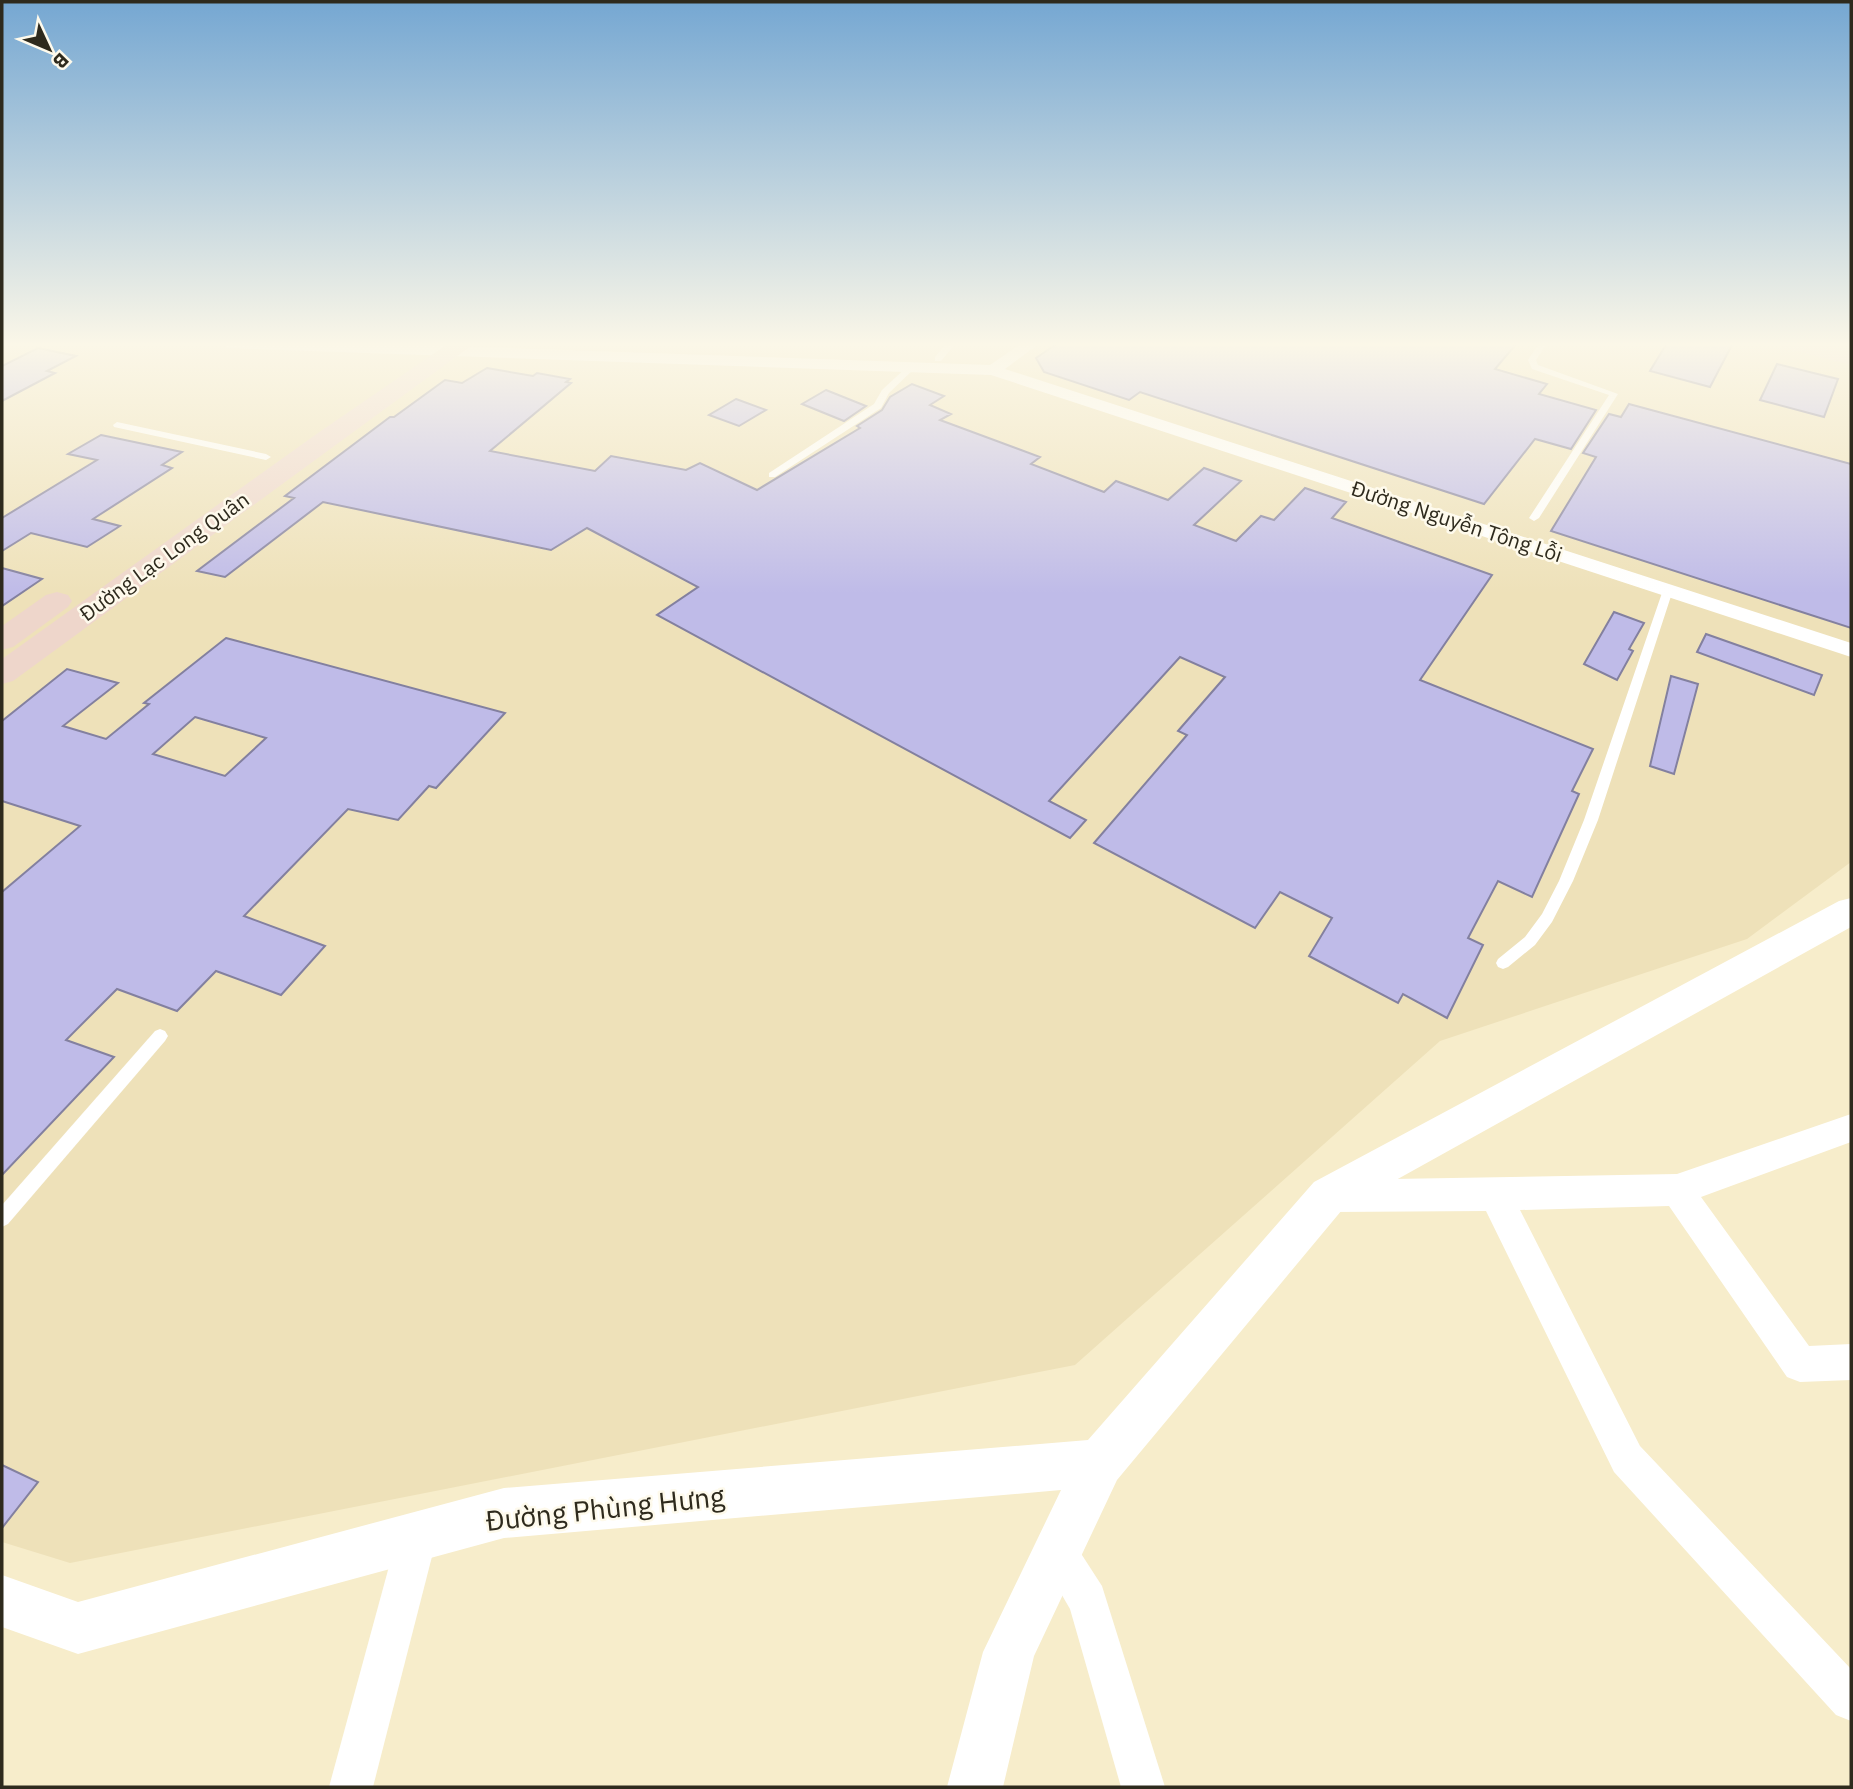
<svg xmlns="http://www.w3.org/2000/svg" width="1853" height="1789" viewBox="0 0 1853 1789" font-family="'IBM Plex Sans',sans-serif">
	<style>
		.built { fill: #eee1b9 }
		.building { fill: #bfbbe8; stroke: #83809f; stroke-width: 2; fill-rule: evenodd }
		.lines { fill: none; stroke-linecap: round; stroke-linejoin: round }
		.service { fill: #fff; fill-rule: evenodd }
		.minor { fill: #fff; fill-rule: evenodd }
		.tertiary { fill: #fff; fill-rule: evenodd }
		.secondary { fill: #eed6cb; fill-rule: evenodd }
		.labels { text-anchor: middle; dominant-baseline: central; stroke-width: 5; stroke-linejoin: round; paint-order: stroke }
		.far-street-label { font-size: 21px; fill: #2e2a1d; stroke: #fefaec }
		.near-street-label { font-size: 28px; fill: #2e2a1d; stroke: #fefaec }
	</style>
	<rect width="100%" height="100%" fill="#f7edcb"/>
	<polygon class="built" points="1851,343 1851,862 1747,939 1440,1041 1075,1365 70,1563 2,1542 2,344"/>
	<g class="building">
		<polygon points="1058,343 1517,343 1495,369 1547,384 1539,394 1596,410 1571,449 1535,439 1484,504 1140,392 1129,400 1044,372 1036,358"/>
		<polygon points="1667,343 1733,343 1710,387 1650,371"/>
		<polygon points="38,348 76,356 47,371 55,373 2,401 2,366"/>
		<polygon points="1777,364 1838,379 1824,417 1760,400"/>
		<polygon points="487,368 533,376 537,373 570,379 566,382 571,383 490,451 595,471 611,456 686,470 700,463 757,490 860,428 857,426 882,410 890,397 912,384 944,396 930,405 951,414 940,420 1040,457 1031,464 1104,492 1116,481 1168,500 1204,468 1241,481 1194,525 1236,541 1261,516 1274,520 1305,488 1346,502 1332,518 1492,575 1420,680 1593,749 1572,791 1579,794 1532,897 1498,881 1468,938 1483,945 1447,1018 1403,994 1398,1003 1309,956 1332,918 1280,892 1255,928 1094,843 1187,735 1178,731 1225,677 1180,657 1049,801 1086,820 1070,838 657,615 698,587 587,528 551,550 323,502 225,577 197,571 294,498 285,496 390,417 394,417 445,380 462,383"/>
		<polygon points="826,390 866,406 844,421 802,404"/>
		<polygon points="736,399 766,410 739,426 709,415"/>
		<polygon points="1629,404 1851,464 1851,628 1551,531 1596,457 1583,453 1609,414 1621,417"/>
		<polygon points="101,435 182,452 162,465 172,468 93,519 120,526 87,547 31,533 2,551 2,518 97,460 68,454"/>
		<polygon points="2,568 42,579 2,606"/>
		<polygon points="1614,612 1644,623 1629,649 1633,651 1617,680 1584,664"/>
		<polygon points="1706,634 1822,675 1814,695 1697,652"/>
		<path d="M226 638 505 713 436 788 429 786 398 820 348 809 244 916 325 946 281 995 216 971 177 1011 117 989 66 1040 114 1057 2 1175V892L80 826 2 801V721L67 669 118 683 63 726 106 739 149 704 144 703ZM195 717 266 738 225 776 153 754Z"/>
		<polygon points="1671,676 1698,684 1674,774 1650,766"/>
		<polygon points="2,1465 38,1482 2,1528"/>
	</g>
	<g class="lines">
		<g class="service">
			<polygon points="947,343 956,343 941,361 935,361 935,357"/>
			<polygon points="1539,343 1547,343 1536,360 1538,365 1618,394 1539,518 1534,521 1529,518 1609,395 1532,369 1528,360"/>
			<polygon points="909,365 916,367 889,393 881,408 775,477 769,477 769,473 874,404 882,390"/>
			<polygon points="117,422 266,454 271,457 266,460 114,427 113,425"/>
			<polygon points="1668,587 1673,590 1598,820 1573,881 1552,922 1535,945 1508,967 1503,969 1498,967 1496,963 1498,959 1525,937 1542,914 1559,881 1584,820 1663,590"/>
			<polygon points="160,1029 165,1031 168,1036 165,1041 8,1224 2,1227 2,1205 155,1031"/>
		</g>
		<g class="minor">
			<polygon points="220,343 370,343 990,365 1022,343 1040,343 1005,369 1851,643 1851,657 991,375 227,348"/>
			<polygon points="1851,1114 1851,1142 1701,1197 1809,1346 1851,1344 1851,1380 1800,1382 1787,1377 1669,1206 1520,1210 1640,1446 1851,1669 1851,1721 1836,1715 1614,1472 1486,1211 1333,1212 1322,1207 1317,1196 1322,1185 1333,1180 1677,1174"/>
			<polygon points="417,1517 431,1523 437,1537 373,1787 329,1787 397,1537 403,1523"/>
			<polygon points="1057,1532 1071,1538 1102,1586 1165,1787 1121,1787 1070,1609 1037,1552 1043,1538"/>
		</g>
		<polygon class="tertiary" points="1851,898 1851,927 1342,1210 1117,1480 1034,1656 1003,1787 947,1787 983,1652 1061,1490 504,1538 78,1654 2,1627 2,1575 78,1602 504,1488 1088,1440 1314,1182 1839,901"/>
		<g class="secondary">
			<polygon points="449,343 475,343 13,681 2,684 2,659 318,433"/>
			<polygon points="1781,343 1820,343 1851,351 1851,365 1784,348"/>
			<polygon points="57,592 68,595 72,601 68,607 13,647 2,650 2,626 46,595"/>
		</g>
	</g>
	<linearGradient id="sky" x2="0" y2="1"><stop stop-color="#75a7d2"/><stop offset="0.58" stop-color="#fbf7e8"/><stop offset="1" stop-color="#fbf7e8" stop-opacity="0"/></linearGradient>
	<rect width="1853" height="594" fill="url(#sky)"/>
	<g class="labels">
		<g class="far-street-label">
			<text transform="translate(1457 521) rotate(18)">Đường Nguyễn Tông Lỗi</text>
			<text transform="translate(164 556) rotate(-36)">Đường Lạc Long Quân</text>
		</g>
		<g class="near-street-label">
			<text transform="translate(605 1508) rotate(-6)">Đường Phùng Hưng</text>
		</g>
	</g>
	<rect width="1853" height="1789" fill="none" stroke="#2e2a1d" stroke-width="7"/>
	<g transform="translate(49 49) rotate(134)" stroke="#fefaec" stroke-width="5" paint-order="stroke">
	<path d="M0-5L12 26L0 18L-12 26Z" fill="#2e2a1d"/>
	<text y="-10" font-size="19" font-weight="bold" text-anchor="middle" fill="#2e2a1d">B</text>
	</g>
</svg>
